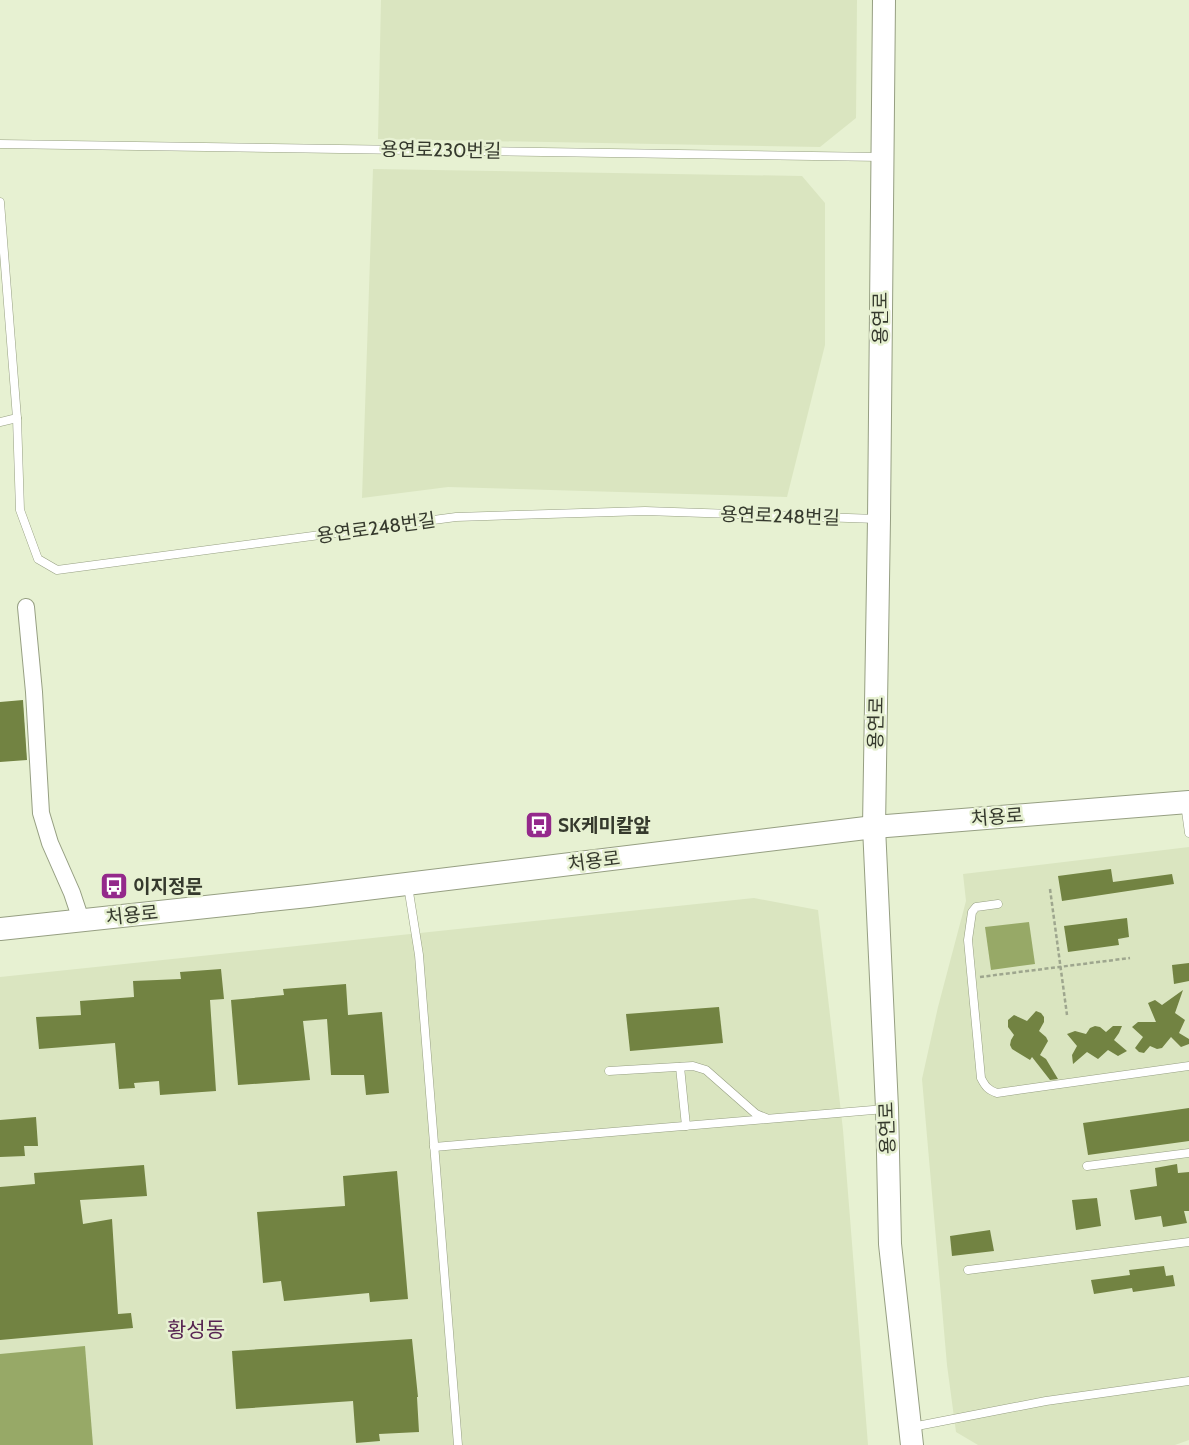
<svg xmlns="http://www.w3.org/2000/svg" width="1189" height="1445" viewBox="0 0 1189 1445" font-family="Cabin,'Noto Sans KR',sans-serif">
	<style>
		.built { fill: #dae5c0 }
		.water { fill: #97a967 }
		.building { fill: #728342 }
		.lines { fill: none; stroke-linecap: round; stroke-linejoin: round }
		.lane-casing { stroke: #969f82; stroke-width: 9 }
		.street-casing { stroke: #969f82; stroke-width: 18 }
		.secondary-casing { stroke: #969f82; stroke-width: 24 }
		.path { stroke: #9ea68e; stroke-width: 2.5; stroke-dasharray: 4 2.5; stroke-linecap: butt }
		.lane { stroke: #fff; stroke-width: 8 }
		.street { stroke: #fff; stroke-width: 16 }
		.secondary { stroke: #fff; stroke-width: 22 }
		.labels { text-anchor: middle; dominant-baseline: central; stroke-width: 5; stroke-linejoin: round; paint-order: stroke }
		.street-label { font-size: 19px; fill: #35392d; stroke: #e7f1d2 }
		.poi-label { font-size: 19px; font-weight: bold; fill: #35392d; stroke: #e7f1d2; text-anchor: start }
		.quarter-label { font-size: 21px; fill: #572452; stroke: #e7f1d2 }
	</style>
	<rect width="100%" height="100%" fill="#e7f1d2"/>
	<g class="built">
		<polygon points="381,0 857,0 856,118 820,147 378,139"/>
		<polygon points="373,169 802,176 825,203 825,345 787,497 448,487 362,498"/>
		<polygon points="1189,847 1189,1440 1175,1445 978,1445 956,1432 947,1365 922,1079 938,1007 966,901 963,874"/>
		<polygon points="754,898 818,910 843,1130 868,1445 0,1445 0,977"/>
	</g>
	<g class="water">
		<polygon points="1029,922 1035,964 991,970 985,927"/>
		<polygon points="85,1346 93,1445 0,1445 0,1354"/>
	</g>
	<g class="building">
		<polygon points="23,700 27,760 0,762 0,702"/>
		<polygon points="1111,869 1113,882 1172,874 1174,884 1062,901 1058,876"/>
		<polygon points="1127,918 1129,937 1118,939 1119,945 1068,952 1064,926"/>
		<polygon points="1189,963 1189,981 1174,984 1172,965"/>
		<polygon points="221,969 224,999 210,1000 216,1091 160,1095 159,1081 134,1083 135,1088 119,1089 115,1043 39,1049 36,1017 81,1015 80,1001 134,997 133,981 181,979 180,972"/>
		<polygon points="346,984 348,1015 382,1012 389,1093 366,1095 364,1075 331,1075 327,1019 303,1021 310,1080 238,1085 231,1000 284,995 283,989"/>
		<polygon points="1183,990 1175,1013 1185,1020 1179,1033 1189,1039 1189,1044 1181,1047 1171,1037 1162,1048 1157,1049 1150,1046 1144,1053 1139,1052 1135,1048 1143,1037 1132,1027 1138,1022 1156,1022 1148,1003 1155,1000 1162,1005"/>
		<polygon points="719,1007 723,1043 630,1051 626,1014"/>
		<polygon points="1036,1011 1041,1013 1044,1017 1044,1022 1039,1031 1046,1037 1048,1041 1040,1055 1046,1059 1058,1079 1050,1080 1032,1057 1030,1060 1012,1049 1010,1045 1011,1040 1014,1035 1008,1027 1008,1020 1014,1015 1027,1021"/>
		<polygon points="1095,1026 1100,1027 1106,1032 1113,1026 1122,1026 1119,1033 1114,1040 1127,1051 1118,1056 1108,1050 1098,1059 1087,1052 1073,1064 1072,1055 1077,1046 1067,1034 1075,1031 1086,1034 1090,1028"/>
		<polygon points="1189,1108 1189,1141 1088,1155 1083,1123"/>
		<polygon points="36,1117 38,1146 24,1146 25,1156 0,1157 0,1120"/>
		<polygon points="1177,1164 1178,1173 1189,1172 1189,1211 1184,1211 1187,1223 1163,1227 1161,1216 1135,1220 1130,1190 1157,1186 1155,1168"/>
		<polygon points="144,1165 147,1196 80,1200 83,1224 112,1219 118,1314 131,1313 133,1328 0,1340 0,1187 35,1184 34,1173"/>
		<polygon points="397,1171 408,1299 370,1302 369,1293 284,1301 281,1281 263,1283 257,1212 345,1206 343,1176"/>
		<polygon points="1097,1198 1101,1226 1076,1230 1072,1200"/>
		<polygon points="990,1230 994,1251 952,1256 950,1236"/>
		<polygon points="1164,1266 1166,1276 1173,1275 1175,1286 1133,1292 1132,1288 1094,1294 1091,1280 1130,1275 1129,1270"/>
		<polygon points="412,1339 418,1397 417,1397 419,1432 379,1434 380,1441 356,1443 353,1401 236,1409 232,1351"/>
	</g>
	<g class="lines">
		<g class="lane-casing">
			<g id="lane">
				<polyline points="0,144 881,157"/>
				<polyline points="0,202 17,418 20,510 38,559 57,570 456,517 645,511 877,519"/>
				<polyline points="0,422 17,418"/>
				<polyline points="1185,804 1189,833"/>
				<polyline points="408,886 419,955 458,1445"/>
				<path d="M998 904 976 907 972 912 968 940 981 1078C985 1086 988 1090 997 1093L1189 1066"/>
				<polyline points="680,1067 686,1126"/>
				<polyline points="609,1071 693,1066 706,1070 756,1114 766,1118"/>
				<polyline points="434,1147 885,1109"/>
				<polyline points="1087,1166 1189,1153"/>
				<polyline points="968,1270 1189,1242"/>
				<polyline points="912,1427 1046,1401 1189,1381"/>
			</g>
		</g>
		<g class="street-casing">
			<polyline id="street" points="26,607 34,692 41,813 50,843 72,893 81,920"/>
		</g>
		<g class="secondary-casing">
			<g id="secondary">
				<polyline points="884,0 879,519 874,827 887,1108 890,1244 912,1445"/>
				<polyline points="0,929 308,896 874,827 1189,802"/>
			</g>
		</g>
		<g class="path">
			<polyline points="1050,889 1067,1015"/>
			<polyline points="980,977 1130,958"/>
		</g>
		<use href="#lane" class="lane"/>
		<use href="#street" class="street"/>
		<use href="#secondary" class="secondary"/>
	</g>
	<defs>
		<g id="bus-square" transform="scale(1.4375)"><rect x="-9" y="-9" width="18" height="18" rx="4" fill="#94298b" stroke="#e7f1d2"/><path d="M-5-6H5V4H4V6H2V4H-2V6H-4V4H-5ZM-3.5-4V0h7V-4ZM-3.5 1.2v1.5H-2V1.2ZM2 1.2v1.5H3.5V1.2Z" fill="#fff"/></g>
	</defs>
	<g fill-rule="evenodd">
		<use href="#bus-square" x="539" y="825"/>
		<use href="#bus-square" x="114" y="886"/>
	</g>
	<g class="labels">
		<g class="street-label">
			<text transform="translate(441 150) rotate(1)">용연로230번길</text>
			<text transform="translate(880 318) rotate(-90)">용연로</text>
			<text transform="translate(780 516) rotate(2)">용연로248번길</text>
			<text transform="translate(376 528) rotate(-8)">용연로248번길</text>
			<text transform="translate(876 723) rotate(-89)">용연로</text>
			<text transform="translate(997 817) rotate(-4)">처용로</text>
			<text transform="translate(594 861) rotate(-7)">처용로</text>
			<text transform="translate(132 915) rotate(-6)">처용로</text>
			<text transform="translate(887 1128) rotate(-92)">용연로</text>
		</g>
		<g class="poi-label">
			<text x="558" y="825">SK케미칼앞</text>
			<text x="133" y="886">이지정문</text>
		</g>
		<g class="quarter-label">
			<text x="196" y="1329">황성동</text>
		</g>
	</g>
</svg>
